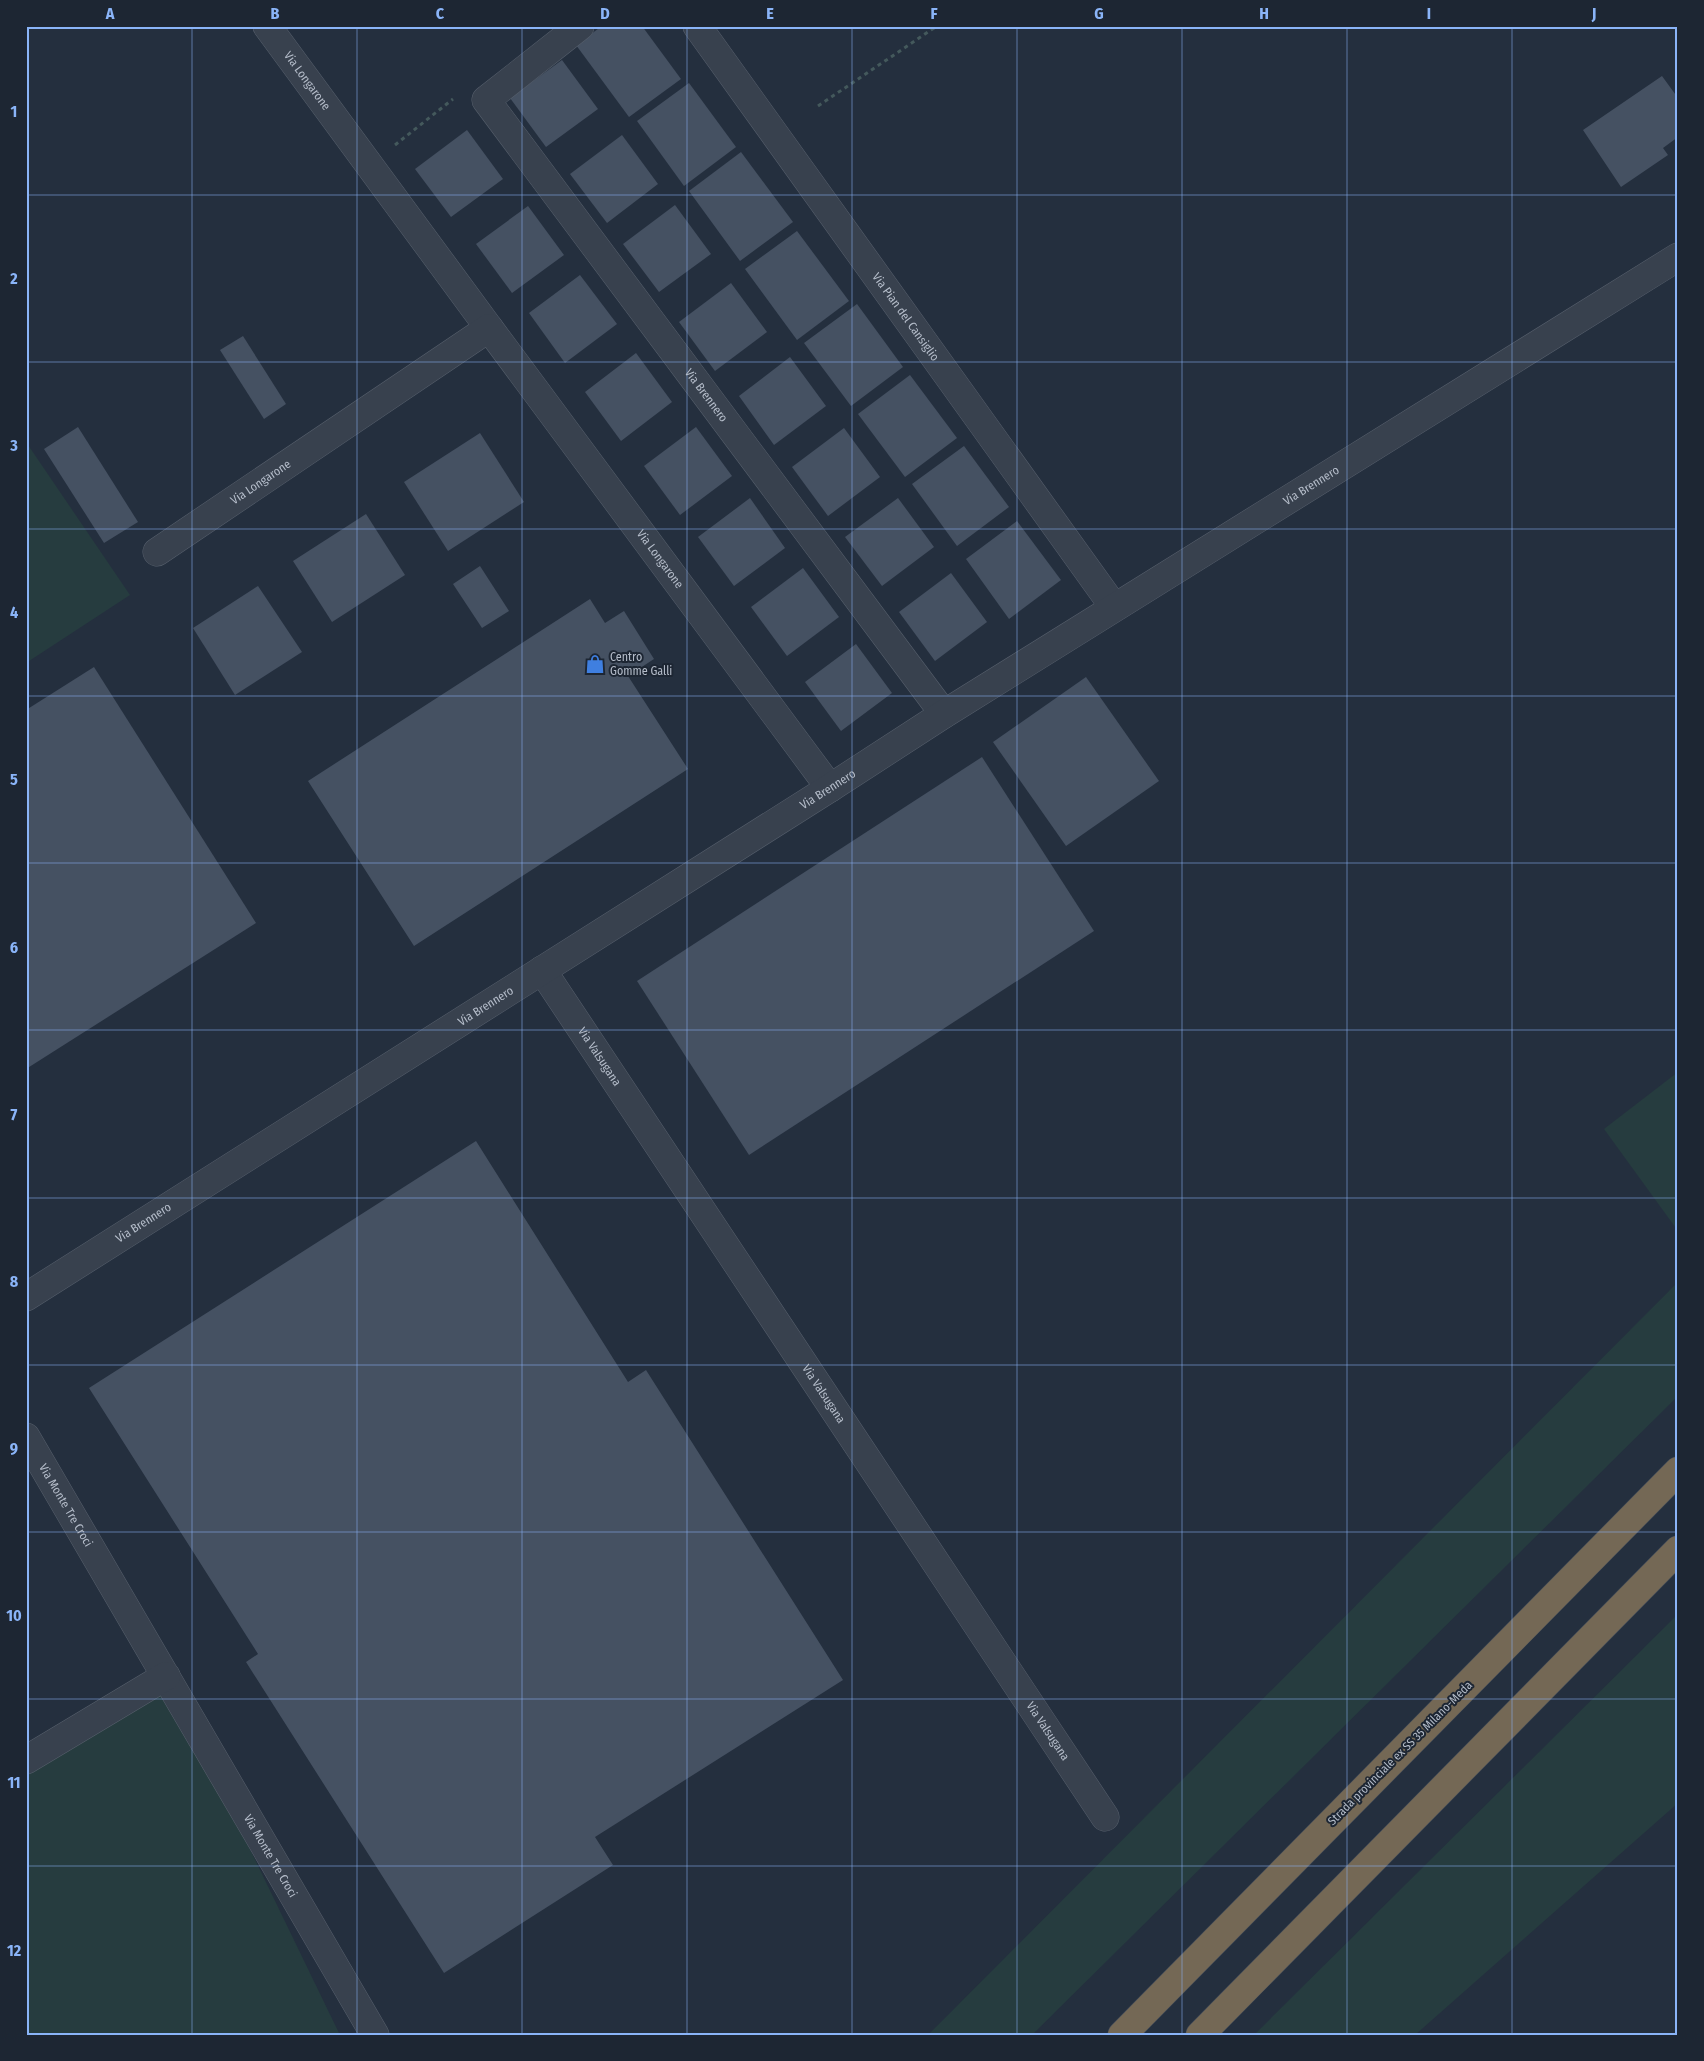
<svg xmlns="http://www.w3.org/2000/svg" width="1704" height="2061" viewBox="0 0 1704 2061" font-family="'Fira Sans Condensed',sans-serif">
	<style>
		.green { fill: #263c3f }
		.building { fill: #455162 }
		.lines { fill: none; stroke-linecap: round; stroke-linejoin: round }
		.minor-casing { stroke: #565f6c; stroke-width: 29 }
		.highway-casing { stroke: #434c59; stroke-width: 29 }
		.path { stroke: #44595c; stroke-width: 3; stroke-dasharray: 4 4; stroke-linecap: butt }
		.minor { stroke: #38414e; stroke-width: 28 }
		.highway { stroke: #746855; stroke-width: 28 }
		.grid { fill: none; stroke: #8ab4f8; stroke-width: 1; stroke-opacity: 0.55 }
		.labels { text-anchor: middle; dominant-baseline: central; stroke-width: 4; stroke-linejoin: round; paint-order: stroke }
		.street-label { font-size: 12px; fill: #b4bcc9; stroke: #1d2633 }
		.poi-label { font-size: 12px; fill: #b4bcc9; stroke: #1d2633; text-anchor: start }
		.neatline { fill: none; stroke: #8ab4f8; stroke-width: 2 }
		.grid-label { font-size: 16px; text-anchor: middle; font-weight: bold; fill: #8ab4f8 }
	</style>
	<rect width="100%" height="100%" fill="#242f3e"/>
	<g class="green">
		<polygon points="26,442 130,595 26,663"/>
		<polygon points="1678,1072 1678,1231 1604,1129"/>
		<polygon points="1678,1282 1678,1396 1032,2035 928,2035"/>
		<polygon points="1678,1614 1678,1803 1415,2035 1254,2035"/>
		<polygon points="166,1676 340,2035 26,2035 26,1769"/>
	</g>
	<g class="building">
		<polygon points="602,26 642,26 681,79 629,117 576,45"/>
		<polygon points="562,60 598,109 546,147 510,98"/>
		<polygon points="1662,76 1678,98 1678,137 1663,148 1668,155 1621,187 1583,130"/>
		<polygon points="689,83 736,147 684,186 637,121"/>
		<polygon points="467,130 503,179 451,217 415,169"/>
		<polygon points="622,135 658,184 607,223 570,174"/>
		<polygon points="741,152 793,222 740,261 689,191"/>
		<polygon points="675,205 711,254 659,292 623,244"/>
		<polygon points="528,206 564,255 512,293 476,244"/>
		<polygon points="797,231 849,301 797,340 745,269"/>
		<polygon points="580,275 617,324 565,363 529,313"/>
		<polygon points="731,283 767,332 715,371 679,322"/>
		<polygon points="857,304 903,367 851,406 804,343"/>
		<polygon points="243,336 286,404 264,419 220,350"/>
		<polygon points="636,353 672,402 621,441 585,392"/>
		<polygon points="790,357 826,406 774,445 739,396"/>
		<polygon points="910,375 957,438 905,477 858,414"/>
		<polygon points="78,427 138,522 104,543 44,449"/>
		<polygon points="696,427 732,476 680,515 644,466"/>
		<polygon points="844,428 880,477 828,516 792,467"/>
		<polygon points="480,433 524,502 448,551 404,482"/>
		<polygon points="964,446 1009,507 957,546 912,484"/>
		<polygon points="750,498 785,548 734,586 698,537"/>
		<polygon points="898,498 934,547 882,586 845,537"/>
		<polygon points="366,514 405,575 332,622 293,561"/>
		<polygon points="1017,521 1061,580 1009,619 966,559"/>
		<polygon points="480,566 509,611 482,628 453,584"/>
		<polygon points="803,568 839,617 787,656 751,607"/>
		<polygon points="951,573 987,622 935,661 899,612"/>
		<polygon points="258,586 302,652 235,695 193,628"/>
		<polygon points="590,599 605,623 624,611 654,659 628,676 688,769 414,946 308,781"/>
		<polygon points="856,644 892,693 841,731 805,682"/>
		<polygon points="94,667 256,923 26,1069 26,710"/>
		<polygon points="1086,677 1159,781 1066,846 993,742"/>
		<polygon points="982,757 1094,931 749,1155 637,981"/>
		<polygon points="476,1141 628,1382 646,1370 843,1680 595,1837 613,1865 444,1973 246,1662 258,1654 89,1388"/>
	</g>
	<g class="lines">
		<g class="minor-casing">
			<g id="minor">
				<path id="s1" d="M267 26 489 328"/>
				<path id="s2" d="M580 26 486 100 944 714"/>
				<path id="s3" d="M697 26 1114 607"/>
				<path id="s4" d="M157 552 489 328 830 788"/>
				<path id="s5" d="M542 970 1105 1817"/>
				<path id="s6" d="M26 1297 830 788 944 714 1678 257"/>
				<path id="s7" d="M26 1437 375 2035"/>
				<polyline points="26,1760 166,1676"/>
			</g>
		</g>
		<g class="highway-casing">
			<g id="highway">
				<polyline points="1122,2035 1678,1471"/>
				<polyline points="1200,2035 1678,1550"/>
			</g>
		</g>
		<g class="path">
			<polyline points="818,106 937,26"/>
			<polyline points="395,145 453,99"/>
		</g>
		<use href="#minor" class="minor"/>
		<use href="#highway" class="highway"/>
	</g>
	<path class="grid" d="M192 26V2035M357 26V2035M522 26V2035M687 26V2035M852 26V2035M1017 26V2035M1182 26V2035M1347 26V2035M1512 26V2035M26 195H1678M26 362H1678M26 529H1678M26 696H1678M26 863H1678M26 1030H1678M26 1198H1678M26 1365H1678M26 1532H1678M26 1699H1678M26 1866H1678"/>
	<defs>
		<g id="shop-bare" transform="scale(1.5)"><path d="M-5-2.5h2.3a2.7 3.5 0 0 1 5.4 0H5L5.5 6h-11ZM-1.5-2.5h3a1.5 2.3 0 0 0-3 0Z" fill="#3f7fe0" stroke="#1d2633" stroke-width="2.5" paint-order="stroke"/></g>
	</defs>
	<g fill-rule="evenodd">
		<use href="#shop-bare" x="595" y="664"/>
	</g>
	<g class="labels">
		<g class="street-label">
			<text stroke="none"><textPath href="#s1" startOffset="68">Via Longarone</textPath></text>
			<text stroke="none"><textPath href="#s3" startOffset="358">Via Pian del Cansiglio</textPath></text>
			<text stroke="none"><textPath href="#s2" startOffset="488">Via Brennero</textPath></text>
			<text stroke="none"><textPath href="#s4" startOffset="125">Via Longarone</textPath></text>
			<text stroke="none"><textPath href="#s6" startOffset="1520">Via Brennero</textPath></text>
			<text stroke="none"><textPath href="#s4" startOffset="688">Via Longarone</textPath></text>
			<text stroke="none"><textPath href="#s6" startOffset="949">Via Brennero</textPath></text>
			<text stroke="none"><textPath href="#s6" startOffset="544">Via Brennero</textPath></text>
			<text stroke="none"><textPath href="#s5" startOffset="104">Via Valsugana</textPath></text>
			<text stroke="none"><textPath href="#s6" startOffset="139">Via Brennero</textPath></text>
			<text stroke="none"><textPath href="#s5" startOffset="509">Via Valsugana</textPath></text>
			<text stroke="none"><textPath href="#s7" startOffset="79">Via Monte Tre Croci</textPath></text>
			<text stroke="none"><textPath href="#s5" startOffset="914">Via Valsugana</textPath></text>
			<text transform="translate(1400 1753) rotate(-45)">Strada provinciale ex SS 35 Milano-Meda</text>
			<text stroke="none"><textPath href="#s7" startOffset="485">Via Monte Tre Croci</textPath></text>
		</g>
		<g class="poi-label">
			<text x="610" y="657">Centro<tspan x="610" dy="14">Gomme Galli</tspan></text>
		</g>
	</g>
	<rect width="1704" height="2061" fill="none" stroke="#1d2633" stroke-width="55"/>
	<rect x="28" y="28" width="1648" height="2006" class="neatline"/>
	<g class="grid-label">
		<text x="110" y="19">A</text>
		<text x="275" y="19">B</text>
		<text x="440" y="19">C</text>
		<text x="605" y="19">D</text>
		<text x="770" y="19">E</text>
		<text x="934" y="19">F</text>
		<text x="1099" y="19">G</text>
		<text x="1264" y="19">H</text>
		<text x="1429" y="19">I</text>
		<text x="1594" y="19">J</text>
		<text x="14" y="117">1</text>
		<text x="14" y="284">2</text>
		<text x="14" y="451">3</text>
		<text x="14" y="618">4</text>
		<text x="14" y="785">5</text>
		<text x="14" y="953">6</text>
		<text x="14" y="1120">7</text>
		<text x="14" y="1287">8</text>
		<text x="14" y="1454">9</text>
		<text x="14" y="1621">10</text>
		<text x="14" y="1788">11</text>
		<text x="14" y="1956">12</text>
	</g>
</svg>
